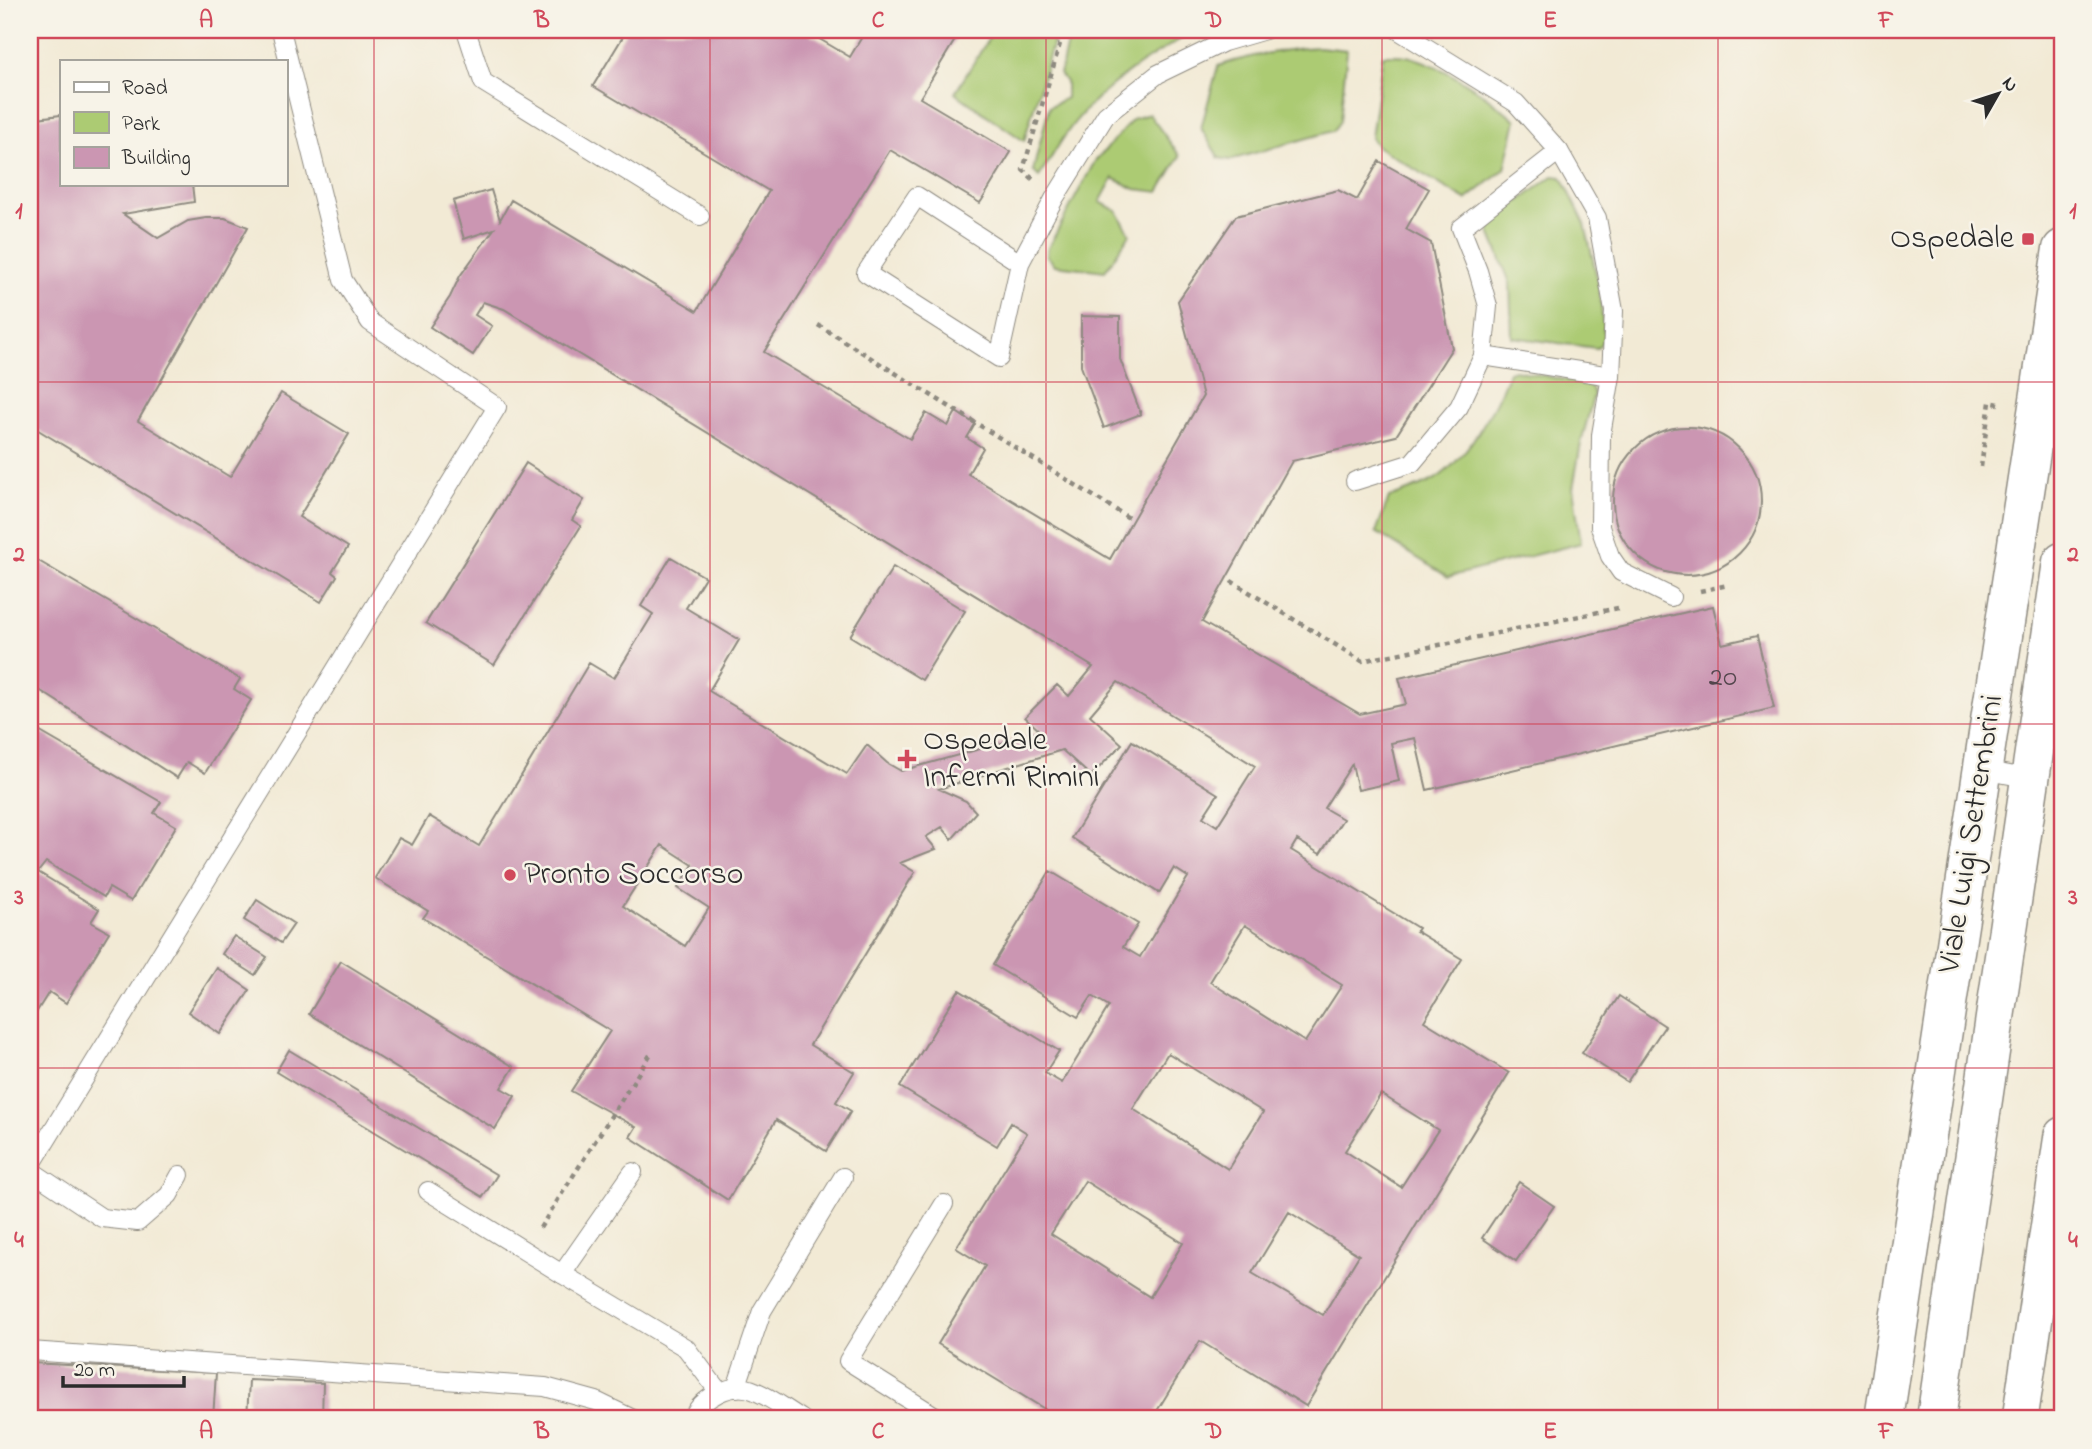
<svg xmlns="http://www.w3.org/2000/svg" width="2092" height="1449" viewBox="0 0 2092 1449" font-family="'Indie Flower',sans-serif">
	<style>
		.green { fill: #accb73; stroke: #6c7b4f; stroke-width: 2 }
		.building { fill: #cb96b2; fill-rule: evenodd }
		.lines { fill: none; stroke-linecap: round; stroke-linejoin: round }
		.lane-casing { stroke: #8e8a80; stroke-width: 20 }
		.street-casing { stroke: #8e8a80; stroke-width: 38 }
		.secondary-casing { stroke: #8e8a80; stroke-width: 41 }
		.path { stroke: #8e8a80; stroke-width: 4.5; stroke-dasharray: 5 5; stroke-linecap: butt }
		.lane { stroke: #fff; stroke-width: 18 }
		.street { stroke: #fff; stroke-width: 35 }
		.secondary { stroke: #fff; stroke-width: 38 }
		.grid { fill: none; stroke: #d1495b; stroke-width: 2; stroke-opacity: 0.55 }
		.poi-dot { fill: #d1495b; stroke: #f7f3e8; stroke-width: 2.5 }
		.labels { text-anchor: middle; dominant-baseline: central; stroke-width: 5; stroke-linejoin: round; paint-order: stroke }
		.number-label { font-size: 28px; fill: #53464d }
		.poi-label { font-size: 32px; fill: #2b2b2b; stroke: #f7f3e8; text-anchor: start }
		.street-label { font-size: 32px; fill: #2b2b2b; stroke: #f7f3e8 }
		.neatline { fill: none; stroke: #d1495b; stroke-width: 2.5 }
		.grid-label { font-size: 23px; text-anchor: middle; font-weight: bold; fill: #d1495b }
	</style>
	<rect width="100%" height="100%" fill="#f7f3e8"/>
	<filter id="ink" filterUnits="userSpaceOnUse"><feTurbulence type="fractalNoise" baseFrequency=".0143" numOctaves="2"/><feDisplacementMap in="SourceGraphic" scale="14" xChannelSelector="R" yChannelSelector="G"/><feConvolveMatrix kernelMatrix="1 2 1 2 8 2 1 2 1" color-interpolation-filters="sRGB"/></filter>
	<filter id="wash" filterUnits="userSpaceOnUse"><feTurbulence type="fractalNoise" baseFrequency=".00686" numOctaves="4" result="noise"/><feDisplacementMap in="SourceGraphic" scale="28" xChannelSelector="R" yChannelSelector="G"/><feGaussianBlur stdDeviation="1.57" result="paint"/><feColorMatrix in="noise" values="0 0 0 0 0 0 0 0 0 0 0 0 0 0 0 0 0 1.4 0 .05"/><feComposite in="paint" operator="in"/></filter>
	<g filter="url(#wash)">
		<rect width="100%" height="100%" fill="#f2ead5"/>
		<g class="green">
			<polygon points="994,30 1050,30 1054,39 1024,141 955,93"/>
			<path d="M1070 30H1196C1153 55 1107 82 1075 122 1061 139 1051 159 1039 177L1033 171 1049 107 1066 98V82L1060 74Z"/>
			<path d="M1319 47 1347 50 1340 121 1333 131 1230 160 1219 158 1201 128 1218 66C1252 55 1284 49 1319 47Z"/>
			<path d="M1383 55C1392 55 1402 54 1411 57 1448 68 1486 95 1516 120L1505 169 1466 200 1378 147 1371 138Z"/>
			<polygon points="1149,114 1180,156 1159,192 1135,189 1113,178 1100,202 1117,211 1130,234 1105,271 1055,265 1047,256 1048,248 1095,161 1133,119"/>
			<polygon points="1553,176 1562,177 1585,224 1599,287 1604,335 1601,344 1596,348 1512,337 1510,283 1490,232 1490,223"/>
			<path d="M1515 370 1590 385 1594 394 1581 443 1573 488 1581 543 1448 577 1376 532 1389 498C1402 493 1417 488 1430 482 1464 465 1496 407 1509 372Z"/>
		</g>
		<g id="blocks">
			<g class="building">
				<path d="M627 30H804L850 57 866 30H961L920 98 1011 152 982 200 980 203 890 150 764 352 910 439 926 413 948 426 956 412 975 424 967 438 983 448 968 474 1110 559 1203 396 1178 301 1236 216 1338 190 1357 200 1379 161 1429 189 1406 229 1431 243 1452 348 1396 436 1292 461 1202 622 1360 714 1406 704 1399 678 1713 606 1722 644 1757 636 1774 708 1427 790 1415 738 1391 743 1399 781 1358 790 1352 764 1324 808 1343 819 1320 854 1297 840 1291 850 1418 928 1416 931 1462 959 1424 1021 1509 1073 1306 1406 1200 1341 1152 1419H1061L938 1344 985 1266 956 1248 1027 1133 1011 1123 997 1146 900 1087 959 990 1059 1051 1045 1073 1062 1083 1109 1006 1092 996 1078 1017 993 965 1050 871 1138 924 1123 947 1140 957 1188 877 1174 868 1159 893 1072 838 1132 741 1218 794 1203 817 1217 826 1255 766 1118 682 1090 715 1122 744 1091 776 1062 750 939 789 966 801 976 812 952 839 942 827 926 837 936 849 900 863 915 872 810 1045 854 1072 836 1102 851 1111 826 1151 776 1120 728 1200 630 1137 636 1127 571 1091 610 1031 423 918 428 911 375 878 399 838 412 845 429 816 479 846 589 663 614 678 653 614 641 606 671 557 705 577 686 608 739 640 709 691 847 774 867 745 887 763 901 771 1041 732 1025 717 1057 685 1069 696 1093 667 504 309 483 302 475 315 492 326 473 355 430 327 450 297 460 276 494 229 464 239 453 201 491 190 500 220 511 200 697 311 769 191 593 86ZM662 845 693 865 678 888 709 908 685 946 623 906ZM1245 925 1342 985 1305 1042 1210 982ZM1168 1053 1263 1112 1228 1169 1133 1109ZM1381 1094 1438 1130 1401 1187 1345 1151ZM1085 1181 1183 1243 1150 1297 1051 1234ZM1289 1212 1359 1255 1323 1315 1252 1273Z"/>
				<polygon points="61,115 61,184 192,184 194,202 123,214 158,238 188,221 206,218 225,218 248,227 138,421 230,477 281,393 349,434 299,517 348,547 332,572 337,576 321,602 30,425 30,119"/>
				<polygon points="1081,316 1120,317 1120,359 1141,414 1104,428 1081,366"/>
				<circle cx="1687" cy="501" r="74"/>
				<polygon points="526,463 584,500 572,520 581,526 494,665 426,623"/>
				<polygon points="30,556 240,679 234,689 251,700 205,773 187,762 177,778 30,684"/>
				<polygon points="893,567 965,611 922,680 850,636"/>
				<polygon points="30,726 161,802 154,813 176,826 131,901 109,888 104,897 46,862 38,872 99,909 91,922 109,932 66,1003 49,992 34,1016 30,1014"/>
				<polygon points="257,900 294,924 281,943 244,920"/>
				<polygon points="234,936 267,957 255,975 222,954"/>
				<polygon points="341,961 514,1067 501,1088 515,1096 495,1129 309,1014"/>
				<polygon points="217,968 250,990 220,1034 188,1012"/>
				<polygon points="1619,996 1665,1026 1627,1082 1582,1053"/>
				<polygon points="289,1050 497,1175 483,1197 276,1072"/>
				<polygon points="1519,1182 1554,1206 1516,1261 1482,1238"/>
				<polygon points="30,1363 216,1373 213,1419 30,1419"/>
				<polygon points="249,1380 323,1383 322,1419 247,1419"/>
			</g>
		</g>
	</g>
	<g filter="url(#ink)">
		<use href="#blocks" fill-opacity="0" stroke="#8e8a80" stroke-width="2"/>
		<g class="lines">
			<g class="lane-casing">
				<g id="lane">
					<polyline points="466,30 483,82 700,216"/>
					<polyline points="1398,30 1516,103 1559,151 1597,218 1614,311 1611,376 1601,435 1600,527 1610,556 1621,572 1671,597"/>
					<polyline points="1559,151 1461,228 1478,271 1488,306 1483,356 1611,376"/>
					<polyline points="1020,263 917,196 866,273 999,358 1020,263 1054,199 1106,115 1158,74 1224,42 1265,30"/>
					<polyline points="1355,481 1412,463 1459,407 1483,356"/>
					<polyline points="1983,770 2031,779"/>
					<polyline points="30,1167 497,407 370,322 343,280 281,30"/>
					<polyline points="30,1170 102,1218 138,1222 169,1195 180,1175"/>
					<polyline points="428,1191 562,1274 686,1348 719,1392"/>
					<polyline points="562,1274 633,1172"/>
					<polyline points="30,1351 545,1387 596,1401 633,1419"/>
					<polyline points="736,1388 762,1311 843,1177"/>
					<path d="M692 1419C701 1398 732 1380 755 1391 772 1398 787 1410 802 1419"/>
					<polyline points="940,1419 848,1361 944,1204"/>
				</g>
			</g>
			<g class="street-casing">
				<polyline id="street" points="2020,1419 2062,1135"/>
			</g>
			<g class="secondary-casing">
				<g id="secondary">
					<path d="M1884 1419C1942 1029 2003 639 2062 249"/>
					<polyline points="1936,1419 2062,562"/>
				</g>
			</g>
			<g class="path">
				<polyline points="1033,179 1023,170 1064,30"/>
				<polyline points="818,325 1132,520"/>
				<polyline points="1981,467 1990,402 1999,404"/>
				<polyline points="1231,581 1362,661 1623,607"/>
				<polyline points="1700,591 1728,585"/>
				<polyline points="540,1228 650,1055"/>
			</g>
			<use href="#lane" class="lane"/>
			<use href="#street" class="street"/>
			<use href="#secondary" class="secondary"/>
		</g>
	</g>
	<path class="grid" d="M374 30V1419M710 30V1419M1046 30V1419M1382 30V1419M1718 30V1419M30 382H2062M30 724H2062M30 1068H2062"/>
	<g class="poi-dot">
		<rect x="2021" y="232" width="14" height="14" rx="3.5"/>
		<path d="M903.5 748.5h7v7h7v7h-7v7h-7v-7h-7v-7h7z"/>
		<circle cx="510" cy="875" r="7"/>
	</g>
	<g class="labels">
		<g class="number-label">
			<text x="1723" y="678">2o</text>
		</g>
		<g class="poi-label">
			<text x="2014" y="239" text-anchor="end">Ospedale</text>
			<text x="923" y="741">Ospedale<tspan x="923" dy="37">Infermi Rimini</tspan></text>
			<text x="524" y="875">Pronto Soccorso</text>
		</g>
		<g class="street-label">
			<text transform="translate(1972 834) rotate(-81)">Viale Luigi Settembrini</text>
		</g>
	</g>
	<rect width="2092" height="1449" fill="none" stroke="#f7f3e8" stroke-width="77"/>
	<rect x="60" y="60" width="228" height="126" fill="#f7f3e8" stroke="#a5a39c" stroke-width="2"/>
	<rect x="74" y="82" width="35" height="10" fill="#ffffff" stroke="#a5a39c" stroke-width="2"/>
	<text x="122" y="94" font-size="21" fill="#2b2b2b">Road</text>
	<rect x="74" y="112" width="35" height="21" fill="#accb73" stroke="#a5a39c" stroke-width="2"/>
	<text x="122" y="130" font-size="21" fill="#2b2b2b">Park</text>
	<rect x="74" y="147" width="35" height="21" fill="#cb96b2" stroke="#a5a39c" stroke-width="2"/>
	<text x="122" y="164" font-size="21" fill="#2b2b2b">Building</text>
	<g transform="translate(1998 94) rotate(51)" stroke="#f7f3e8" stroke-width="5" paint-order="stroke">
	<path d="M0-5L12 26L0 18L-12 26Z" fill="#2b2b2b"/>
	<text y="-10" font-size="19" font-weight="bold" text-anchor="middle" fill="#2b2b2b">N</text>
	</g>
	<path d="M63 1376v10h121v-10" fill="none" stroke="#2b2b2b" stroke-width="3.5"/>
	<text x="74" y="1376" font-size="21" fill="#2b2b2b" stroke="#f7f3e8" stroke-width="5" paint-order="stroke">20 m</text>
	<rect x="38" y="38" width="2016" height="1372" class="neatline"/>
	<g class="grid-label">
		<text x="206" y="27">A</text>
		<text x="542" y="27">B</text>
		<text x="878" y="27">C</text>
		<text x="1214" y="27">D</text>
		<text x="1550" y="27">E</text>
		<text x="1886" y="27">F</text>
		<text x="19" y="218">1</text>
		<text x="2073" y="218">1</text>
		<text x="19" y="561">2</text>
		<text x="2073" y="561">2</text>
		<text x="19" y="904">3</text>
		<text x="2073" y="904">3</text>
		<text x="19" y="1247">4</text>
		<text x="2073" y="1247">4</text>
		<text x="206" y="1438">A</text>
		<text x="542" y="1438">B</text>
		<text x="878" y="1438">C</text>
		<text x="1214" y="1438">D</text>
		<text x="1550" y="1438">E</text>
		<text x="1886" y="1438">F</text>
	</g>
</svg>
